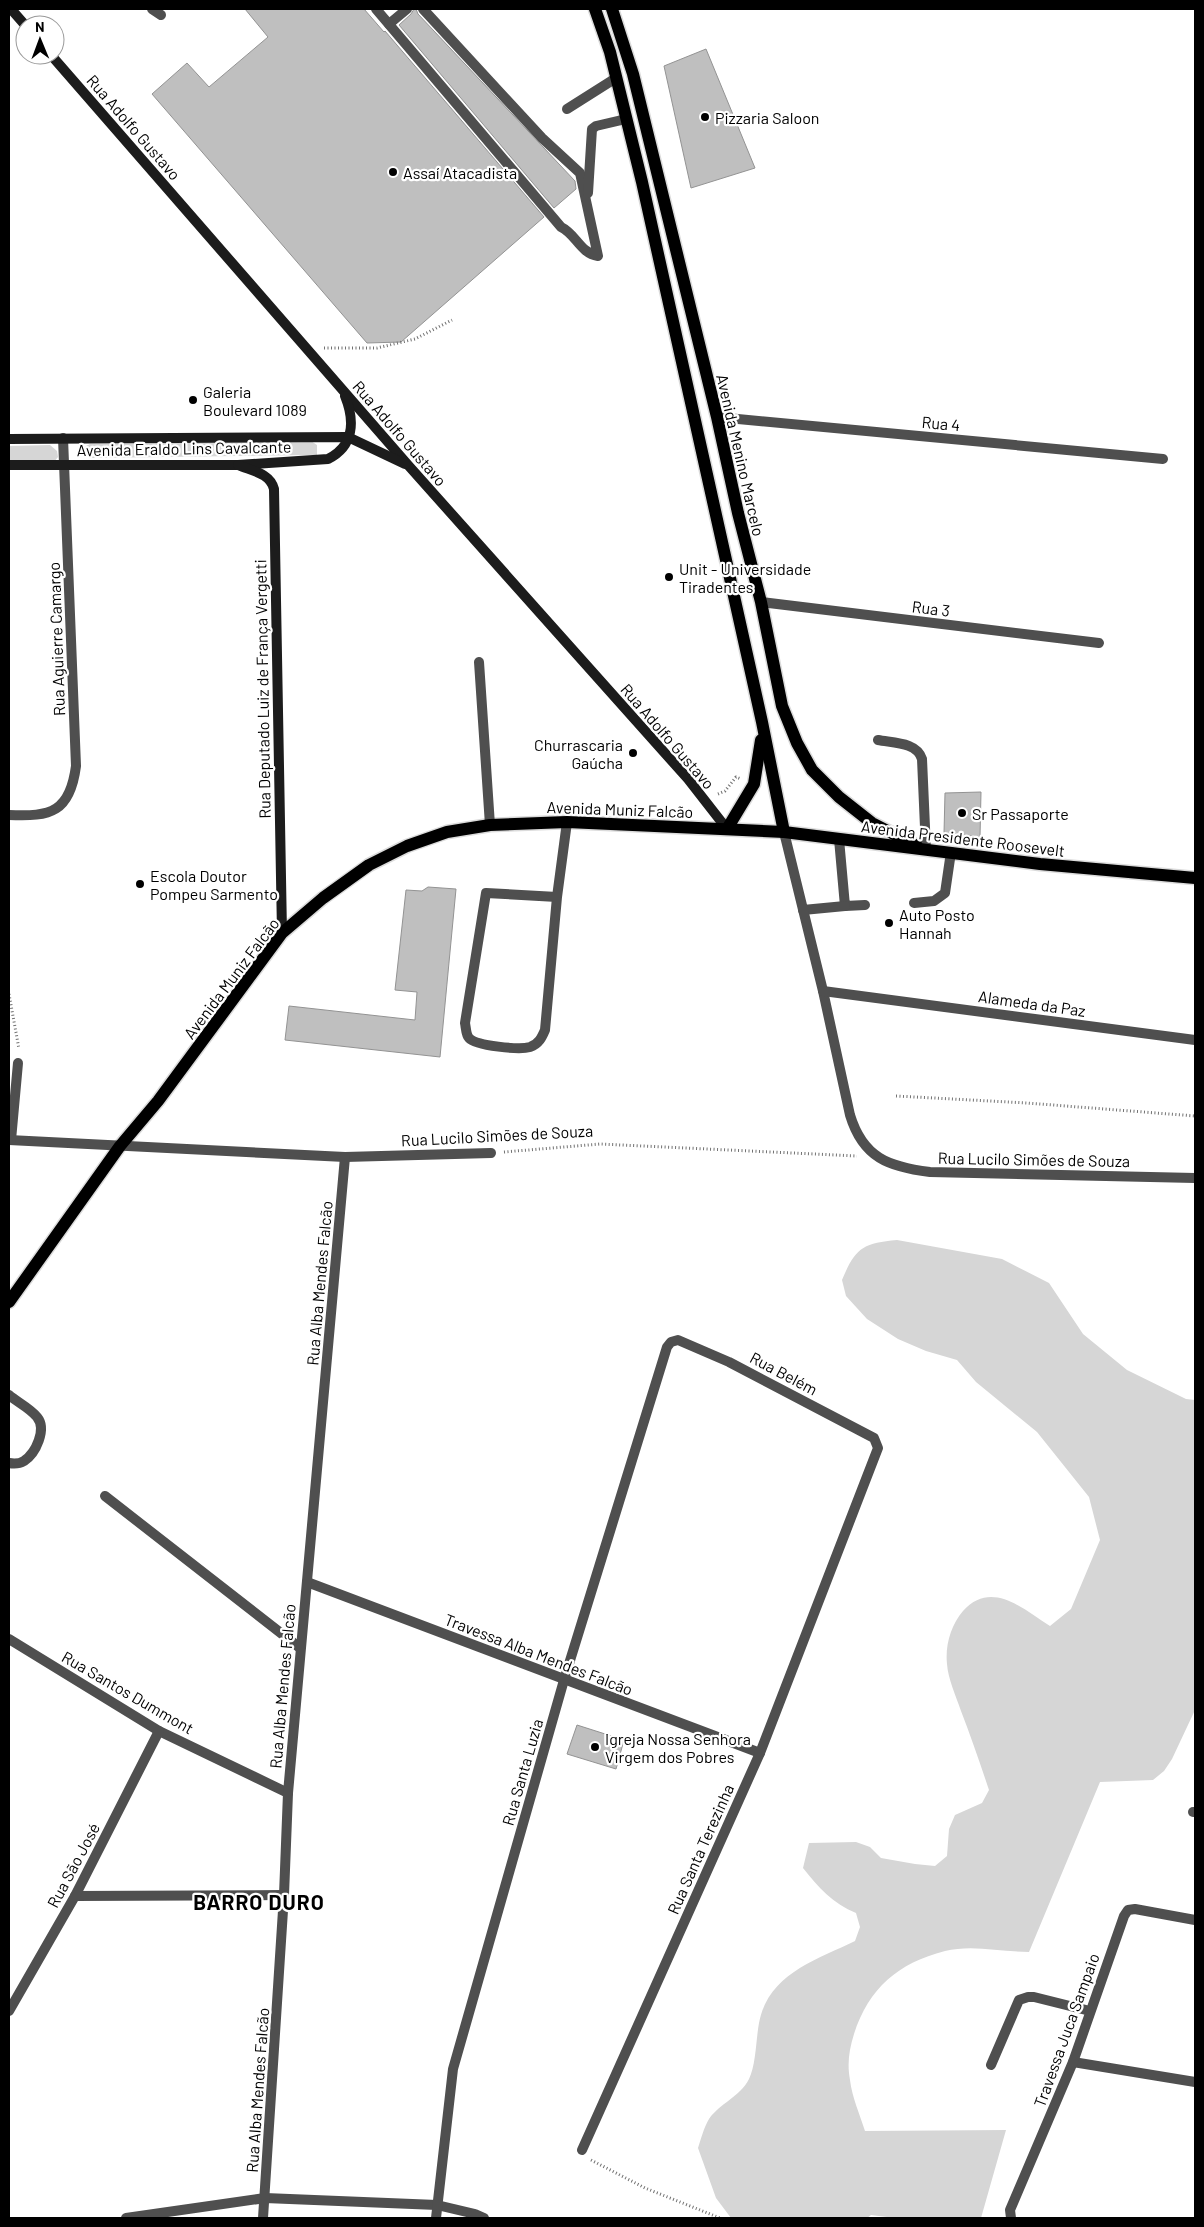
<svg xmlns="http://www.w3.org/2000/svg" width="1204" height="2227" viewBox="0 0 1204 2227" font-family="Barlow,sans-serif">
	<style>
		.green { fill: #d6d6d6 }
		.building { fill: #bfbfbf; stroke: #939393 }
		.lines { fill: none; stroke-linecap: round; stroke-linejoin: round }
		.primary-casing { stroke: #dbdbdb; stroke-width: 15 }
		.path { stroke: #717171; stroke-width: 3; stroke-dasharray: 1 2.5; stroke-linecap: butt }
		.lane { stroke: #4f4f4f; stroke-width: 10 }
		.street { stroke: #4f4f4f; stroke-width: 10 }
		.secondary { stroke: #1c1c1c; stroke-width: 10 }
		.primary { stroke: #000; stroke-width: 12 }
		.poi-dot { fill: #000; stroke: #fff; stroke-width: 2 }
		.labels { text-anchor: middle; dominant-baseline: central; stroke-width: 4.5; stroke-linejoin: round; paint-order: stroke }
		.poi-label { font-size: 16px; fill: #000; stroke: #fff; text-anchor: start }
		.street-label { font-size: 16px; fill: #000; stroke: #fff }
		.district-label { font-size: 21px; font-weight: bold; letter-spacing: 1px; fill: #000; stroke: #fff }
	</style>
	<rect width="100%" height="100%" fill="#fff"/>
	<g class="green">
		<polygon points="311,441 317,445 317,455 93,458 83,456 82,448 90,444"/>
		<polygon points="50,445 57,451 58,457 54,462 9,462 9,446"/>
		<path d="M897 1240 1002 1259 1049 1283 1083 1334 1127 1370 1186 1399 1195 1400V1710L1172 1759 1164 1771 1153 1780 1100 1782 1029 1952C1002 1952 972 1944 945 1951 898 1963 869 1988 854 2034 849 2050 847 2064 850 2080 852 2097 860 2115 865 2131L1006 2130 981 2218H895L871 2215 867 2218H731L716 2198 698 2148C701 2139 704 2127 709 2119 720 2103 740 2097 749 2079 756 2065 756 2039 759 2023 768 1974 816 1960 855 1941L860 1927 856 1913C833 1904 818 1887 803 1868L809 1843 856 1842 870 1847 881 1858 915 1864 935 1866 947 1856 949 1829 955 1815 982 1803 989 1790C980 1763 971 1737 961 1711 956 1696 948 1679 947 1664 945 1645 951 1625 963 1611 992 1579 1024 1610 1050 1626L1071 1609 1100 1540 1089 1497 1037 1432 976 1382 957 1360 926 1351 898 1339 867 1319 846 1296 842 1280C855 1249 862 1243 897 1240Z"/>
	</g>
	<g class="building">
		<polygon points="245,9 364,9 384,32 385,31 544,217 401,342 367,343 152,94 187,63 209,87 268,37"/>
		<polygon points="414,9 416,9 418,14 575,181 576,189 554,208 399,25 411,14"/>
		<polygon points="706,49 755,168 691,188 664,66"/>
		<polygon points="981,792 980,837 944,833 945,793"/>
		<polygon points="428,887 456,889 440,1057 285,1040 289,1006 415,1020 417,992 395,990 406,890 422,891"/>
		<polygon points="577,1725 624,1740 616,1769 567,1754"/>
	</g>
	<g class="lines">
		<g class="primary-casing">
			<g id="primary">
				<polyline points="595,9 610,52 642,182 762,722 784,832"/>
				<polyline points="612,9 633,74 717,417 738,513 761,602 782,706 797,743 812,770 839,797 872,823 917,846"/>
				<polyline points="727,829 754,784 761,740"/>
				<polyline points="9,1302 120,1146 158,1101 282,933 323,898 369,865 407,846 447,832 490,825 567,822 784,832 1040,864 1195,878"/>
			</g>
		</g>
		<g class="path">
			<polyline points="324,348 377,348 415,339 452,320"/>
			<polyline points="718,794 725,791 736,777 741,779"/>
			<polyline points="9,994 19,1049"/>
			<polyline points="896,1096 1027,1103 1195,1116"/>
			<polyline points="504,1152 600,1144 857,1156"/>
			<polyline points="591,2160 645,2188 720,2218"/>
		</g>
		<g class="lane">
			<polyline points="152,9 161,15"/>
			<path d="M376 9 561 227C576 234 580 253 598 256L580 173 542 138 423 9"/>
			<polyline points="389,24 407,9"/>
			<polyline points="567,109 616,78"/>
			<polyline points="588,193 592,129 596,126 626,119"/>
			<polyline points="479,662 490,825"/>
			<path d="M878 740C893 743 917 742 922 759L926 850"/>
			<polyline points="839,839 845,906 865,905"/>
			<path d="M557 897 486 893 465 1023C466 1028 466 1035 469 1038 476 1046 520 1050 530 1047 539 1044 542 1037 545 1030L557 897 567 822"/>
			<polyline points="914,903 934,901 945,893 951,852"/>
			<polyline points="803,910 845,906"/>
			<path d="M9 1395C17 1402 30 1408 37 1417 47 1429 36 1453 24 1461 19 1464 14 1464 9 1463"/>
		</g>
		<g class="street">
			<polyline points="717,417 1163,459"/>
			<polyline points="761,602 1099,643"/>
			<path d="M9 815C51 817 70 812 76 766L63 438"/>
			<path d="M784 832 823 991 850 1115C863 1158 889 1167 930 1172L1195 1178"/>
			<polyline points="823,991 1195,1040"/>
			<polyline points="9,1140 345,1157 491,1153"/>
			<polyline points="11,1140 18,1063"/>
			<polyline points="105,1496 300,1648"/>
			<polyline points="307,1582 760,1753"/>
			<polyline points="9,1639 159,1731 288,1793"/>
			<polyline points="1193,1812 1195,1812"/>
			<polyline points="75,1896 284,1895"/>
			<polyline points="9,2011 75,1896 159,1731"/>
			<polyline points="1073,2062 1195,2082"/>
			<polyline points="991,2065 1019,2000 1028,1997 1034,1997 1090,2011"/>
			<polyline points="126,2218 265,2198 437,2205 475,2214 484,2218"/>
			<polyline points="263,2218 284,1895 288,1793 345,1157"/>
			<polyline points="436,2218 453,2069 564,1680 667,1347 671,1342 678,1340 729,1362 874,1438 878,1448 760,1753 582,2150"/>
			<polyline points="1011,2218 1010,2210 1073,2062 1124,1916 1128,1910 1135,1909 1195,1920"/>
		</g>
		<g class="secondary">
			<polyline points="11,9 25,25"/>
			<polyline points="51,55 408,465 688,779 727,829"/>
			<polyline points="9,439 348,437 405,464"/>
			<path d="M9 465H238L328 459C354 446 355 421 345 396"/>
			<path d="M238 465C252 471 270 473 274 489L282 933"/>
		</g>
		<use href="#primary" class="primary"/>
	</g>
	<g class="poi-dot">
		<circle cx="705" cy="117" r="5"/>
		<circle cx="393" cy="172" r="5"/>
		<circle cx="193" cy="400" r="5"/>
		<circle cx="669" cy="577" r="5"/>
		<circle cx="633" cy="753" r="5"/>
		<circle cx="962" cy="813" r="5"/>
		<circle cx="140" cy="884" r="5"/>
		<circle cx="889" cy="923" r="5"/>
		<circle cx="595" cy="1747" r="5"/>
	</g>
	<g class="labels">
		<g class="poi-label">
			<text x="715" y="117">Pizzaria Saloon</text>
			<text x="403" y="172">Assaí Atacadista</text>
			<text x="203" y="391">Galeria<tspan x="203" dy="18">Boulevard 1089</tspan></text>
			<text x="679" y="568">Unit - Universidade<tspan x="679" dy="18">Tiradentes</tspan></text>
			<text x="623" y="744" text-anchor="end">Churrascaria<tspan x="623" dy="18">Gaúcha</tspan></text>
			<text x="972" y="813">Sr Passaporte</text>
			<text x="150" y="875">Escola Doutor<tspan x="150" dy="18">Pompeu Sarmento</tspan></text>
			<text x="899" y="914">Auto Posto<tspan x="899" dy="18">Hannah</tspan></text>
			<text x="605" y="1738">Igreja Nossa Senhora<tspan x="605" dy="18">Virgem dos Pobres</tspan></text>
		</g>
		<g class="street-label">
			<text transform="translate(134 127) rotate(49)">Rua Adolfo Gustavo</text>
			<text transform="translate(941 423) rotate(5)">Rua 4</text>
			<text transform="translate(400 433) rotate(49)">Rua Adolfo Gustavo</text>
			<text transform="translate(184 448) rotate(-1)">Avenida Eraldo Lins Cavalcante</text>
			<text transform="translate(741 455) rotate(77)">Avenida Menino Marcelo</text>
			<text transform="translate(931 608) rotate(7)">Rua 3</text>
			<text transform="translate(56 639) rotate(-92)">Rua Aguierre Camargo</text>
			<text transform="translate(262 689) rotate(-91)">Rua Deputado Luiz de França Vergetti</text>
			<text transform="translate(668 736) rotate(49)">Rua Adolfo Gustavo</text>
			<text transform="translate(620 809) rotate(2)">Avenida Muniz Falcão</text>
			<text transform="translate(963 838) rotate(7)">Avenida Presidente Roosevelt</text>
			<text transform="translate(231 978) rotate(-53)">Avenida Muniz Falcão</text>
			<text transform="translate(1032 1003) rotate(8)">Alameda da Paz</text>
			<text transform="translate(497 1135) rotate(-3)">Rua Lucilo Simões de Souza</text>
			<text transform="translate(1034 1159) rotate(1)">Rua Lucilo Simões de Souza</text>
			<text transform="translate(319 1283) rotate(-85)">Rua Alba Mendes Falcão</text>
			<text transform="translate(784 1373) rotate(28)">Rua Belém</text>
			<text transform="translate(539 1654) rotate(21)">Travessa Alba Mendes Falcão</text>
			<text transform="translate(282 1686) rotate(-85)">Rua Alba Mendes Falcão</text>
			<text transform="translate(128 1692) rotate(30)">Rua Santos Dummont</text>
			<text transform="translate(522 1772) rotate(-74)">Rua Santa Luzia</text>
			<text transform="translate(700 1849) rotate(-66)">Rua Santa Terezinha</text>
			<text transform="translate(73 1865) rotate(-62)">Rua São José</text>
			<text transform="translate(1066 2030) rotate(-70)">Travessa Juca Sampaio</text>
			<text transform="translate(257 2090) rotate(-86)">Rua Alba Mendes Falcão</text>
		</g>
		<g class="district-label">
			<text x="259" y="1901">BARRO DURO</text>
		</g>
	</g>
	<rect width="1204" height="2227" fill="none" stroke="#000000" stroke-width="20"/>
	<g transform="translate(40 40) rotate(359)"><circle r="24" fill="#ffffff" stroke="#999999"/>
	<path d="M0-4L9 19L0 12L-9 19Z" fill="#000000"/>
	<text y="-8" font-size="14" font-weight="bold" text-anchor="middle" fill="#000000">N</text>
	</g>
</svg>
